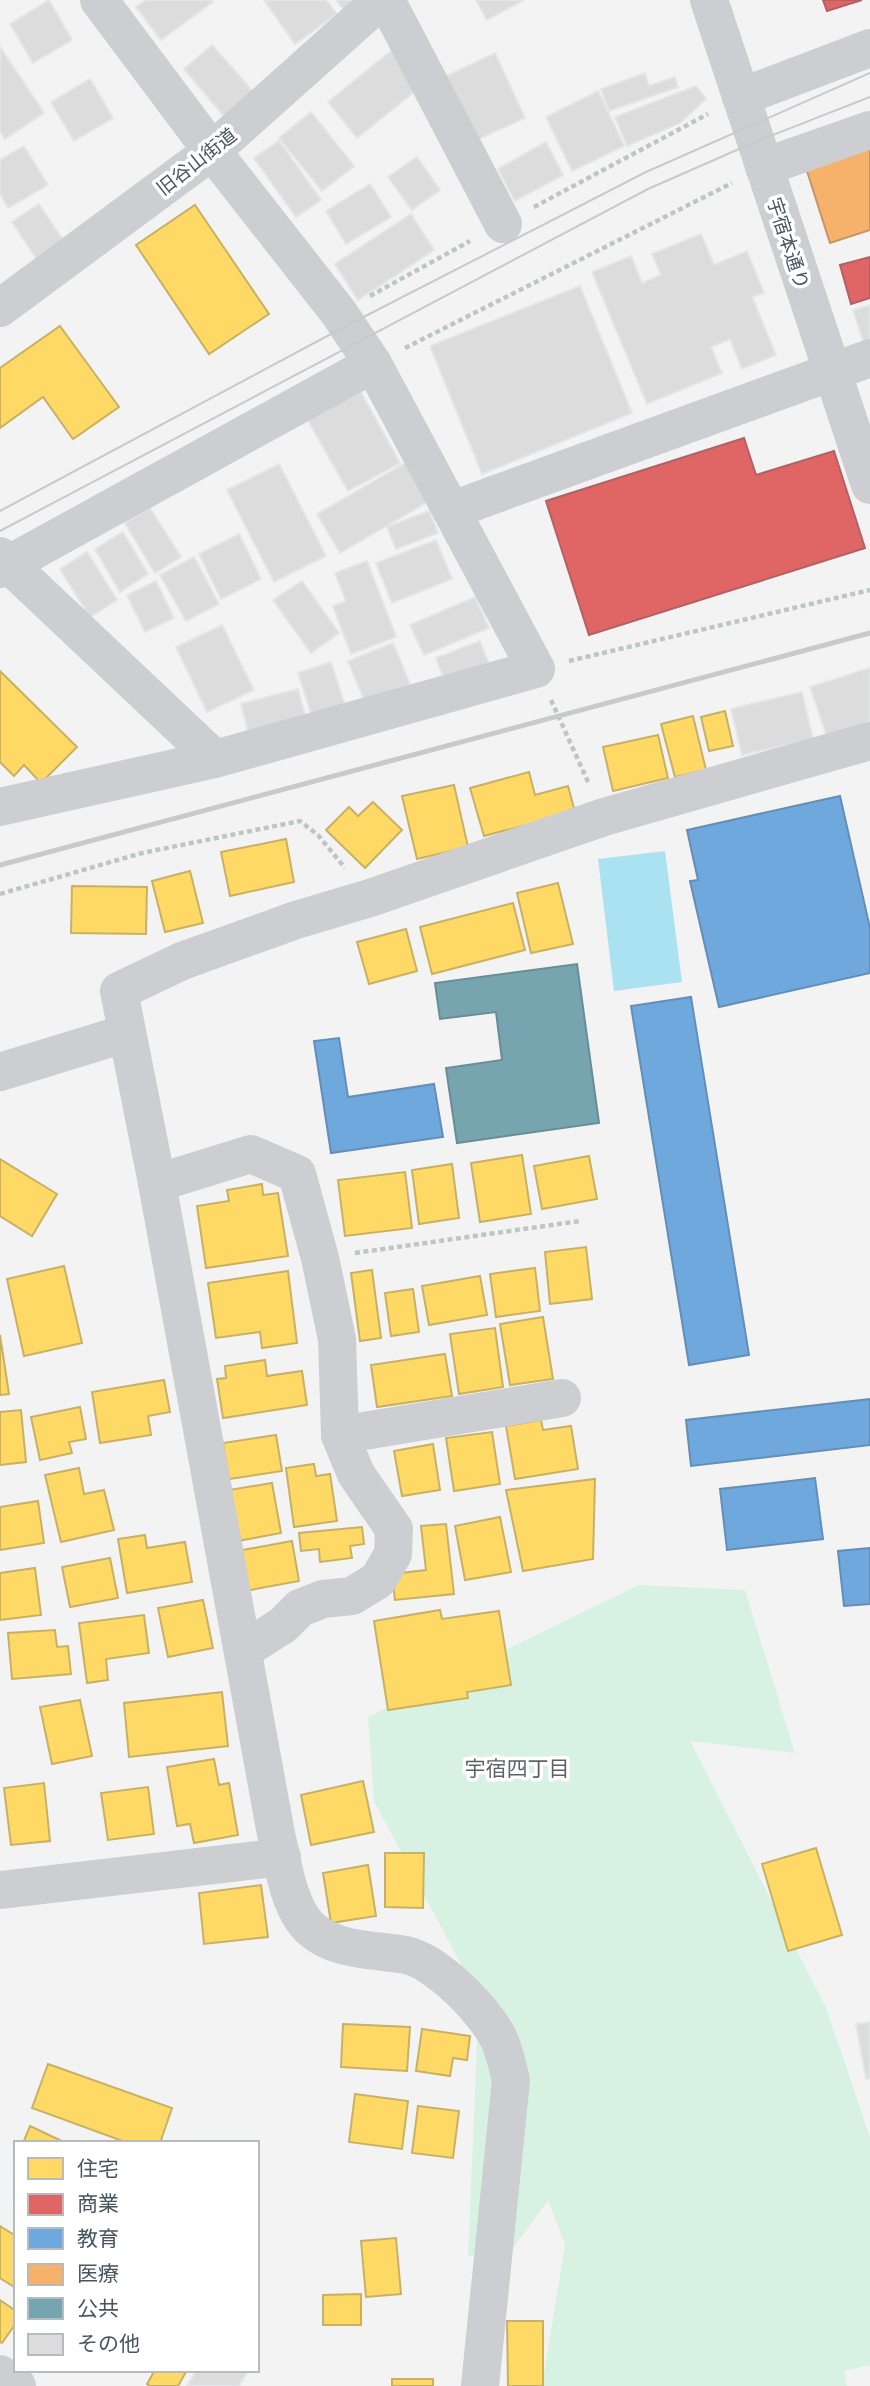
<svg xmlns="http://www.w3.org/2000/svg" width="870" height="2386" viewBox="0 0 870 2386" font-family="'Exo 2','Noto Sans JP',sans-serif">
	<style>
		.green { fill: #d7f2e2 }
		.water { fill: #abe2f1 }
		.homes { fill: #ffd966; stroke: #c8b164; stroke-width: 2 }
		.shops { fill: #e06666; stroke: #b26164; stroke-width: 2 }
		.schools { fill: #6fa8dc; stroke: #638fb7; stroke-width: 2 }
		.health { fill: #f6b26b; stroke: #c29668; stroke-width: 2 }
		.public { fill: #76a5af; stroke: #688d97; stroke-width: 2 }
		.building { fill: #dcdcdd; stroke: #e4e5e6; stroke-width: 2 }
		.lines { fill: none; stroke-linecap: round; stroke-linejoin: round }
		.path { stroke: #bac7c3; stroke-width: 4.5; stroke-dasharray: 5 3.5; stroke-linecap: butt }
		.minor { stroke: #ccced1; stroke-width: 38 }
		.tram { stroke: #c8c9cb; stroke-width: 2 }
		.rail { stroke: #c8c9cb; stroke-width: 5 }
		.labels { text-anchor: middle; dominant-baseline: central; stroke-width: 7; stroke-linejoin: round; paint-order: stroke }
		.street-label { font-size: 19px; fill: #485560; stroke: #fff }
		.neighbourhood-label { font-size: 21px; fill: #5e6267; stroke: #fff }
	</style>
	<rect width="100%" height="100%" fill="#f3f3f3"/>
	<polygon class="green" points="639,1585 745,1590 795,1753 690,1741 826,2008 870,2137 870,2365 844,2371 847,2386 542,2386 565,2245 548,2200 508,2255 468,2256 479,1998 374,1801 368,1717"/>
	<polygon class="water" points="665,851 682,982 614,991 598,859"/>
	<g class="homes">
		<polygon points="195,205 269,314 209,354 136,245"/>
		<polygon points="60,326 119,407 73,439 43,397 0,428 0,368"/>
		<polygon points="0,671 77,747 41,783 24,765 14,776 0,762"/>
		<polygon points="725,711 733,746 709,751 701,717"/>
		<polygon points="693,716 706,770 675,777 661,724"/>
		<polygon points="658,735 668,778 613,791 603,747"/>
		<polygon points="529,772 535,795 568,786 575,812 484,836 470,788"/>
		<polygon points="454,785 468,847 417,859 402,796"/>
		<polygon points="373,802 402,830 365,868 326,830 349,807 358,816"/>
		<polygon points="286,839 294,882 230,896 221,852"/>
		<polygon points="190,871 203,923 165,932 152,881"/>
		<polygon points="558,883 573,944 531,953 517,893"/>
		<polygon points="72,886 147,887 146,934 71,933"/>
		<polygon points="513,903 525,950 432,974 420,927"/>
		<polygon points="406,929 417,971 369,984 357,942"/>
		<polygon points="522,1155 531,1214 480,1222 471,1163"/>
		<polygon points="589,1156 597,1199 542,1209 534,1166"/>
		<polygon points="0,1159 57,1194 32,1236 0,1216"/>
		<polygon points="452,1164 459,1218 419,1224 412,1170"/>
		<polygon points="405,1172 412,1228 345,1236 338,1180"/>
		<polygon points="262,1184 263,1195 278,1193 288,1256 206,1268 197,1206 229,1201 227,1190"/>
		<polygon points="586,1247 592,1299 550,1304 545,1252"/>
		<polygon points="64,1266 82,1343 24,1356 7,1279"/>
		<polygon points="535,1268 540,1311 496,1317 490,1274"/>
		<polygon points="372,1270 381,1338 360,1341 351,1273"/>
		<polygon points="288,1271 297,1343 262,1348 260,1332 216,1338 208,1283"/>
		<polygon points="480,1276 487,1315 429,1325 422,1286"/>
		<polygon points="413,1289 419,1332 391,1336 385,1293"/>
		<polygon points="543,1317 553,1379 510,1385 500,1324"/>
		<polygon points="495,1328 503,1387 459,1394 450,1334"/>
		<polygon points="0,1335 9,1394 0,1395"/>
		<polygon points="445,1354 452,1396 377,1407 371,1365"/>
		<polygon points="265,1360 267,1376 302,1371 307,1405 223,1418 217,1379 226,1378 225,1366"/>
		<polygon points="164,1380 170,1412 148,1416 151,1435 100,1443 92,1392"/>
		<polygon points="80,1407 86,1439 69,1442 72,1453 40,1460 31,1417"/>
		<polygon points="21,1410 26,1462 0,1465 0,1412"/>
		<polygon points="541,1420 543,1430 571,1426 578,1469 515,1479 506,1426"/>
		<polygon points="492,1432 500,1484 454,1491 446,1438"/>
		<polygon points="276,1435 282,1471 229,1479 223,1443"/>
		<polygon points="433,1444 440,1490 402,1496 394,1451"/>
		<polygon points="314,1464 316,1476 330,1474 337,1521 294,1527 286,1468"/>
		<polygon points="79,1468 84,1494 104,1490 114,1530 61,1542 45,1475"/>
		<polygon points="595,1479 593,1559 523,1571 506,1490"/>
		<polygon points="272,1483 281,1533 238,1541 229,1490"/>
		<polygon points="38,1501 44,1543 0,1550 0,1507"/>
		<polygon points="500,1517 511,1572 465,1580 455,1526"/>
		<polygon points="446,1524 454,1594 395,1600 392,1574 426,1570 421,1526"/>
		<polygon points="362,1527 364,1544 350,1546 352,1558 320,1562 319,1549 301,1551 299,1533"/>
		<polygon points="145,1535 147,1548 185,1542 192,1582 127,1593 118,1539"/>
		<polygon points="292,1541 299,1581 245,1591 237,1551"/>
		<polygon points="110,1558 118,1598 70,1607 62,1567"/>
		<polygon points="35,1568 41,1615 0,1620 0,1573"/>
		<polygon points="203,1600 213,1648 168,1657 158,1608"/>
		<polygon points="440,1610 442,1619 499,1611 511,1685 467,1692 468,1698 388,1710 374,1621"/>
		<polygon points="144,1615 149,1653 106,1659 108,1680 87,1683 79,1623"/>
		<polygon points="55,1630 57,1647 68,1646 71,1674 12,1679 8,1633"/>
		<polygon points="222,1692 228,1746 129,1757 124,1703"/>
		<polygon points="80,1700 92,1756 52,1764 40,1707"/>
		<polygon points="214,1759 219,1785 229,1783 238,1835 194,1843 190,1824 177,1826 167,1767"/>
		<polygon points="363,1781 374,1832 311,1845 301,1795"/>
		<polygon points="44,1783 50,1841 11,1845 4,1788"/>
		<polygon points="148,1787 154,1834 108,1840 101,1793"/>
		<polygon points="816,1848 842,1935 788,1951 762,1864"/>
		<polygon points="385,1853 424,1853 423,1908 385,1907"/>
		<polygon points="368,1865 376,1916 331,1923 323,1873"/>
		<polygon points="261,1885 268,1937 204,1944 199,1893"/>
		<polygon points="343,2024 410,2027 407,2071 341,2067"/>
		<polygon points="422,2029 470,2036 467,2060 453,2058 450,2076 416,2071"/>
		<polygon points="48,2064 172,2108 160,2143 128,2143 32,2108"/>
		<polygon points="355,2094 408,2101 402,2149 349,2142"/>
		<polygon points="418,2106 459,2111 453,2158 412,2153"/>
		<polygon points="30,2126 66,2143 23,2143"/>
		<polygon points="0,2226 16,2236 16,2288 0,2278"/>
		<polygon points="396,2238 401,2294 366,2297 361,2241"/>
		<polygon points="361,2294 361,2325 323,2325 323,2295"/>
		<polygon points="0,2300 16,2311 16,2323 2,2343 0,2342"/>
		<polygon points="507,2321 543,2321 543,2386 508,2386"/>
		<polygon points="155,2370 187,2370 178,2386 150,2386 147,2384"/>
		<rect x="392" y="2379" width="41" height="7"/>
	</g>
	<g class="shops">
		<polygon points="823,0 862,0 827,11"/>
		<polygon points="870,257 870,298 851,304 840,265"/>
		<polygon points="744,438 756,475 834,451 865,548 589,635 546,501"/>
	</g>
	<g class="schools">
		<polygon points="840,796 870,928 870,973 719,1007 690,881 698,880 687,830"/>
		<polygon points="691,997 749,1355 689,1365 631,1006"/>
		<polygon points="339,1038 348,1097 434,1084 443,1137 331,1153 314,1041"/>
		<polygon points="870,1399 870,1445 691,1466 686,1420"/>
		<polygon points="815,1478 823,1539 727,1550 720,1489"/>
		<polygon points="870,1548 870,1604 844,1606 838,1551"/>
	</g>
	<polygon class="health" points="870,143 870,230 830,243 805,165"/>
	<polygon class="public" points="577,964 599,1123 457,1143 446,1068 502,1060 496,1012 440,1019 435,983"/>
	<g class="building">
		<polygon points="49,0 72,40 33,63 10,24"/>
		<polygon points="146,0 211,0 213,2 161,40 136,7"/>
		<polygon points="264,0 326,0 337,14 295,44"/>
		<polygon points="336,0 358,0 344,10"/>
		<polygon points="476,0 524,0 487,20"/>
		<polygon points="212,45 257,96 228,121 184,69"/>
		<polygon points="0,47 44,113 5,139 0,131"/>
		<polygon points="396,47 425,83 357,138 328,102"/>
		<polygon points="495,53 525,118 468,144 438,80"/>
		<polygon points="645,73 649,86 675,77 678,87 609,111 601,89"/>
		<polygon points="90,79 113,118 74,141 51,102"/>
		<polygon points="696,86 706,99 680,123 627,146 615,117"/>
		<polygon points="598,91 624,146 572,171 546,117"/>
		<polygon points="311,112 354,166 322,191 279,138"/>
		<polygon points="279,141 321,200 296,217 254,158"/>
		<polygon points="546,142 563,175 515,201 498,169"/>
		<polygon points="24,146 48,185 8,208 0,194 0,160"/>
		<polygon points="417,157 440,190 412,210 388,177"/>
		<polygon points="370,184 391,217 346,244 326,211"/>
		<polygon points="39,204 67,246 40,264 12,222"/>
		<polygon points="411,214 434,250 358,300 335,264"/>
		<polygon points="701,234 714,265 747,251 764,293 752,297 776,355 742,369 730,339 711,347 722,373 647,404 592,272 631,256 642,283 661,275 652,254"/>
		<polygon points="580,286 632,413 482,474 430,346"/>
		<polygon points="870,305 870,345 865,347 853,310"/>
		<polygon points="358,387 400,463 348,491 306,417"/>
		<polygon points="409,461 431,500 340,553 317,514"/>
		<polygon points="279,464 326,556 274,582 227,490"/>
		<polygon points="150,508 181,557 155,573 125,523"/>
		<polygon points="429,511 438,533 396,549 387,527"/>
		<polygon points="123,532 148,574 120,592 95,549"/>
		<polygon points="239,534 261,579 221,599 199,554"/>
		<polygon points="436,540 452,579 392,603 376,563"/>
		<polygon points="87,552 117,600 90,617 60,569"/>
		<polygon points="194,557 219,604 186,621 160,575"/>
		<polygon points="367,561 396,637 351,654 333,606 346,601 335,573"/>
		<polygon points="156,581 174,618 145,632 127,595"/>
		<polygon points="302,581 339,633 311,653 273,600"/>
		<polygon points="475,597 489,628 424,655 410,625"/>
		<polygon points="222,625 254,690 207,712 176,647"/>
		<polygon points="480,641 492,672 448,690 436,658"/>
		<polygon points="393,643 412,689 367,707 348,661"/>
		<polygon points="331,662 348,715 315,725 298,673"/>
		<polygon points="870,668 870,723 827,737 810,687"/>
		<polygon points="298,689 308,727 251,742 241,704"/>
		<polygon points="802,692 813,739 742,755 731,709"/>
		<polygon points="870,2022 870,2078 866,2079 856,2024"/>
		<polygon points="197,2370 248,2370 239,2386 187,2386"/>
	</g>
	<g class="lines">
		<g class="path">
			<polyline points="534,207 708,114"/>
			<polyline points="370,296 470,241"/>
			<polyline points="405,348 732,183"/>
			<polyline points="569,661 870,590"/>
			<polyline points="551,700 589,784"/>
			<polyline points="0,894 142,853 300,821 318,835 345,868"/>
			<polyline points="355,1253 580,1221"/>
		</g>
		<g class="minor">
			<polyline points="386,0 503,224"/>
			<polyline points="709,0 870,485"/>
			<polyline points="741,97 870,48"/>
			<polyline points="764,167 870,130"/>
			<polyline points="0,308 212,151 381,0"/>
			<polyline points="452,510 870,358"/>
			<polyline points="0,556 215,759"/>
			<polyline points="0,569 373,364"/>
			<polyline points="0,807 215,759 536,669 373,364 339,313 212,151 99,0"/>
			<polyline points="0,1072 127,1033"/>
			<polyline points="157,1183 251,1154 297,1174 320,1258 337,1339 340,1435 356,1474 394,1529 393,1554 378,1580 352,1596 323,1599 300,1608 283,1625 244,1650"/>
			<polyline points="340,1435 562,1398"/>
			<polyline points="1,1890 282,1857"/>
			<polyline points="0,2374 17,2386"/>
			<path d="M480 2386 511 2080C508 2068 505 2055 501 2044 489 2014 438 1962 406 1955 373 1949 336 1952 310 1928 288 1907 283 1863 276 1834L157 1183 119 991 182 961 296 920 370 898 604 817 870 741"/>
		</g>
		<g class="tram">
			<polyline points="0,511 346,326 646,172 870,73"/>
			<polyline points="0,531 648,189 755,142 870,97"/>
		</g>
		<polyline class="rail" points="0,865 870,633"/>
	</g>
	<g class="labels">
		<g class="street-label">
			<text transform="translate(196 161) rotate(-38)">旧谷山街道</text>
			<text transform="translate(789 243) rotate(72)">宇宿本通り</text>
		</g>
		<g class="neighbourhood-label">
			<text x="517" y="1767">宇宿四丁目</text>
		</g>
	</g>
	<rect x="14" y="2141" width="245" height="231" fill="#ffffff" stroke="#b6bbbf" stroke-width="2"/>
	<rect x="28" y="2158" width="35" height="21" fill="#ffd966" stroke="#b6bbbf" stroke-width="2"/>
	<text x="77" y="2176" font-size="21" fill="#485560">住宅</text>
	<rect x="28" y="2194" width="35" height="21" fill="#e06666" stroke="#b6bbbf" stroke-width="2"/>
	<text x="77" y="2211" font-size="21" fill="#485560">商業</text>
	<rect x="28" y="2228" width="35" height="21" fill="#6fa8dc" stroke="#b6bbbf" stroke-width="2"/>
	<text x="77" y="2246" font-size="21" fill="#485560">教育</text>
	<rect x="28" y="2264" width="35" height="21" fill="#f6b26b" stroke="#b6bbbf" stroke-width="2"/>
	<text x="77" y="2281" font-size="21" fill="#485560">医療</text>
	<rect x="28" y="2298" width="35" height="21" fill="#76a5af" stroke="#b6bbbf" stroke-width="2"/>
	<text x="77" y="2316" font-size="21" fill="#485560">公共</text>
	<rect x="28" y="2334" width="35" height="21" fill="#dcdcdd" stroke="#b6bbbf" stroke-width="2"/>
	<text x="77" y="2351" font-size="21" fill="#485560">その他</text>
</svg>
